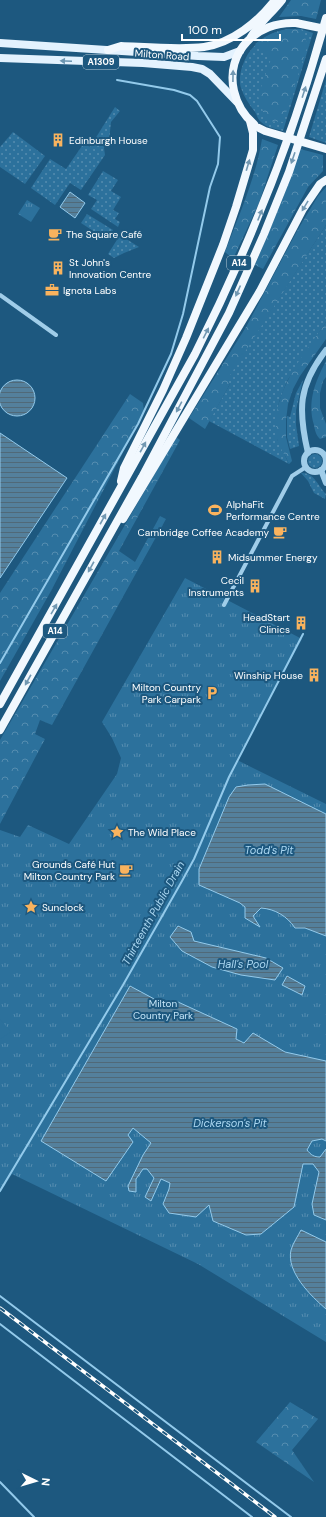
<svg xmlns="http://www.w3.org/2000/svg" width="326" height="1517" viewBox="0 0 326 1517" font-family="'DM Sans',sans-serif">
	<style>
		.grass { fill: url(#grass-dots) }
		.forest { fill: url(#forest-crowns) }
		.park { fill: url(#park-tufts) }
		.garden { fill: #2c719c }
		.water { fill: url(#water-rules); stroke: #93caeb }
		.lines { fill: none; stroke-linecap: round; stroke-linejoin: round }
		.stream { stroke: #93caeb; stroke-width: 2 }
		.minor { stroke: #a0cde9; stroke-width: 4 }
		.tertiary { stroke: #a0cde9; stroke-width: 6 }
		.primary { stroke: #e3f2fe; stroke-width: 8 }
		.trunk { stroke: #f1f8fe; stroke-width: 8 }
		.rail-casing { stroke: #fff; stroke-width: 3.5 }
		.rail { stroke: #1d587f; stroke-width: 2; stroke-dasharray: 6; stroke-linecap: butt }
		.trunk-bridge { stroke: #f1f8fe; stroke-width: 8 }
		.oneway { fill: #6c96b2 }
		.oneway2 { fill: #7298b2 }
		.labels { text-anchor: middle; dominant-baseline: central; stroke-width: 4; stroke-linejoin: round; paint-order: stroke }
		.shield { fill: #1d587f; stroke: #bbcdd9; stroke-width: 1 }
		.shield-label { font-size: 9px; font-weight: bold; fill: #fff }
		.street-label { font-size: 10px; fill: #fff; stroke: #1d587f }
		.poi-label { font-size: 10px; fill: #fff; stroke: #1d587f; text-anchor: start }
		.park-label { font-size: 10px; fill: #c4e4f7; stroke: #1d587f }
		.water-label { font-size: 11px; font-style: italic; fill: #abd7f1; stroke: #1d587f }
	</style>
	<defs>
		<pattern id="grass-dots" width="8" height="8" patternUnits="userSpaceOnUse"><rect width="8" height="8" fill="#2c719c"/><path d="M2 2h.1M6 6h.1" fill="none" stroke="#568db0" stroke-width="1.8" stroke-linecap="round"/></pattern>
		<pattern id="forest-crowns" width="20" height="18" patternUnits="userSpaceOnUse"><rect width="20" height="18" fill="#2c719c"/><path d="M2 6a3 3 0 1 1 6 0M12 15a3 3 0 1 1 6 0" fill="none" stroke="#568db0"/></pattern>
		<pattern id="park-tufts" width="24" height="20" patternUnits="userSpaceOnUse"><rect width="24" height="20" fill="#2c719c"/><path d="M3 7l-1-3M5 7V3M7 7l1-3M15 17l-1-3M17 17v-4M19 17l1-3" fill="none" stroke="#568db0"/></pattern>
		<pattern id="water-rules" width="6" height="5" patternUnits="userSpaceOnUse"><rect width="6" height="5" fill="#54809c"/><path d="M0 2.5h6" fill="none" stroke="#506978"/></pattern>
	</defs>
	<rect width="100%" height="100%" fill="#1d587f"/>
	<g class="grass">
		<path d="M288 29H301L313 33 283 131C276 129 267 128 261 122 258 120 257 115 255 112 249 104 244 97 241 88 239 82 240 73 242 67 249 45 266 33 288 29Z"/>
		<polygon points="326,80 326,143 309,137"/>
		<polygon points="115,107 120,111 111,122 109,141 104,148 105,155 81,190 70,183 55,205 31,188 50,159 66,169 84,143 90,147"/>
		<polygon points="13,132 45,156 25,184 0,167 0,147"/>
		<polygon points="103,171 118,180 111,191 121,197 113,210 119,213 115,219 120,222 118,227 91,209 97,200 88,195"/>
		<polygon points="87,214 113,230 107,240 81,223"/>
		<polygon points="326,225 326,322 287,381 279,402 277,418 277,439 289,464 209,421 230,384 226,380"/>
		<polygon points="120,235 139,247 124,253 114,258 108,254"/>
		<polygon points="303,380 296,410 296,425 299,446 290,449 287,437 287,416 290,417 296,393"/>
		<circle cx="315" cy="461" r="7"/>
		<path d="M301 473C314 472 318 486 326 494L325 499 314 493 308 481Z"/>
	</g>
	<g class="forest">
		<polygon points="291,0 321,0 316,19 301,16 279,17"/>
		<path d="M288 29H301L308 44 283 122 266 121 258 96 271 59 255 44C265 36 275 31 288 29Z"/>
		<path d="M262 139 278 145 259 203 233 259 225 252C239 215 256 177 262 139Z"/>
		<polygon points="300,149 323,155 323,171 308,187 263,269 255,265 283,198"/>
		<polygon points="326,187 326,225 227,380 230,384 205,429 189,418 246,327 297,231 318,196"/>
		<path d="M326 322V339L300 376 293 389 288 404 286 420V437L292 461 289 464C286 456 279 447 277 439 269 394 303 356 326 322Z"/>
		<path d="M326 361V377L323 381 320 393V408L326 424V437L320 439C316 435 315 431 314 425 307 402 315 382 326 361Z"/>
		<polygon points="130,394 143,403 144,412 51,591 0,681 0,593"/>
		<polygon points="176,437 180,440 119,551 135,562 160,516 166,519 52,725 40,720 35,734 45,739 0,824 0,740"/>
		<polygon points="290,1402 318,1419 292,1450 314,1482 256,1442"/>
	</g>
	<g class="park">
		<polygon points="27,200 40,208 31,222 18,214"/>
		<polygon points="185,578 302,639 237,760 326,804 326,1342 198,1264 12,1174 0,1193 0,830 20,837 28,825 69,844 117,774 121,758 112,738 102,722"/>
	</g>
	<polygon class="garden" points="0,1019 11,1032 0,1039"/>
	<g class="water">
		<polygon points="70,192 85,203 75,218 60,207"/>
		<circle cx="17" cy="398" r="18"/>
		<polygon points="0,433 67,478 0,578"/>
		<path d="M265 784 326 814V936L305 928H295C287 916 275 909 261 908L253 916 260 927 245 918V907L240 903 199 885V869L229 797 236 787 248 785Z"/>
		<polygon points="178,926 191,932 194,941 266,958 283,968 275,980 241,975 212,967 182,951 170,937"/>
		<polygon points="287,976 305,986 302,995 282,985"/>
		<path d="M130 986 158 1001 178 1002 237 1029 236 1039 244 1043 253 1033 285 1052 326 1061V1141L322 1139 312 1141 307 1150C311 1155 314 1157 320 1157L326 1149V1220L314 1215 312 1204 319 1172 313 1164H303L294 1207 261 1234 246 1235 213 1221 209 1205 196 1217 169 1213 163 1204 169 1189 170 1183 161 1179 151 1201 145 1197 154 1178 147 1169H143L136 1179V1192L129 1191 128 1186 143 1155 151 1143 133 1128 128 1135 133 1142 106 1181 41 1141Z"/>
		<path d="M301 1230 326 1242V1309C311 1296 286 1272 291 1250 293 1243 298 1236 301 1230Z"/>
	</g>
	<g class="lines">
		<g class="stream">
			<polyline points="0,663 138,424 171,354 183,314 210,187 218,164 220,137 197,101 190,95 174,90 117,80"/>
			<polyline points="0,1191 123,985 182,881 194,859 229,777 303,634"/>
			<polyline points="0,1296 291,1517"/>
			<polyline points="0,1324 252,1517"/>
			<polyline points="0,1482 34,1517"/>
		</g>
		<g class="minor">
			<polyline points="0,295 56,335"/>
			<polyline points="224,605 292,476 306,467"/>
		</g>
		<g class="tertiary">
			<circle cx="315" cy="461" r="11"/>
			<path d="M308 453C298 410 298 386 326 350"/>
			<polyline points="321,470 326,483"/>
		</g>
		<g class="primary">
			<polyline points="0,43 198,56 224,57 240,51"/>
			<polyline points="0,58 143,63 192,67 202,69 210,74 237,102"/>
		</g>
		<g class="trunk">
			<path d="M251 37C259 23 272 13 282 0"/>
			<path d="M108 50 121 46C146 47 180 50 204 47 232 43 258 22 275 0"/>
			<path d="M254 124C243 115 237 104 234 91 225 52 257 21 296 23"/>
			<polyline points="121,481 124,468 163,390 186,338 223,245 236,207 253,150 253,133 250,121"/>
			<polyline points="123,519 260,291 303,209 320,184 326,180"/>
			<path d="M0 704 195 354C250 245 294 135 326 18"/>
			<polyline points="0,730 142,477 229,313 264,234 289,172 326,59"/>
		</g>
		<g class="rail-casing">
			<polyline id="rail" points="0,1308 275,1517"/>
		</g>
		<use href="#rail" class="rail"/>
		<g class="trunk-bridge">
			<polyline points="296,23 326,29"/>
			<polyline points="259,128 265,131 326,149"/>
		</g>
	</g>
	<defs><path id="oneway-solid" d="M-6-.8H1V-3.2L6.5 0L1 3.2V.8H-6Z"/></defs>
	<use class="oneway" href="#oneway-solid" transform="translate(66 61) rotate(-178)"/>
	<g class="oneway2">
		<use href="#oneway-solid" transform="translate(233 76) rotate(-89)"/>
		<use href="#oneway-solid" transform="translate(304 92) rotate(-72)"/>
		<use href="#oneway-solid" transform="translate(293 158) rotate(109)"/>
		<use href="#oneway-solid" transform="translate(248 165) rotate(-73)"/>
		<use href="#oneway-solid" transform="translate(305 206) rotate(121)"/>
		<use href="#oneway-solid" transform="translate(260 215) rotate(-68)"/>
		<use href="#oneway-solid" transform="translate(238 291) rotate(114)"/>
		<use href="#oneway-solid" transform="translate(206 333) rotate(-63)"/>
		<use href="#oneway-solid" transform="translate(179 407) rotate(118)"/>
		<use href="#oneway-solid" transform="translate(143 447) rotate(-61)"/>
		<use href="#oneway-solid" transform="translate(103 519) rotate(-61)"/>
		<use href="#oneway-solid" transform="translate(91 567) rotate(119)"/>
		<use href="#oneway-solid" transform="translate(54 609) rotate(-60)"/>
		<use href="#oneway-solid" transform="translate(28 680) rotate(119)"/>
	</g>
	<defs>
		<g id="building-bare" transform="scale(1.08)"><path d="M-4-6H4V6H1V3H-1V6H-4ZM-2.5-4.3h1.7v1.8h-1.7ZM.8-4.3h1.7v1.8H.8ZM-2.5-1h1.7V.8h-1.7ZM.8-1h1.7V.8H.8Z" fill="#f9b35e" stroke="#1d587f" stroke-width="2.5" paint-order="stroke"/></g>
		<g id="cafe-bare" transform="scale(1.08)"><path d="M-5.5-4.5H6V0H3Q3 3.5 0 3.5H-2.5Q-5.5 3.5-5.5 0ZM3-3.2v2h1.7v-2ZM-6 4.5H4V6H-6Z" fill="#f9b35e" stroke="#1d587f" stroke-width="2.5" paint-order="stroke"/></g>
		<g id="office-bare" transform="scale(1.08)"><path d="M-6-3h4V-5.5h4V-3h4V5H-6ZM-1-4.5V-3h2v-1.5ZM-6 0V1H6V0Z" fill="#f9b35e" stroke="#1d587f" stroke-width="2.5" paint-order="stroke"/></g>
		<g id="stadium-bare" transform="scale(1.08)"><path d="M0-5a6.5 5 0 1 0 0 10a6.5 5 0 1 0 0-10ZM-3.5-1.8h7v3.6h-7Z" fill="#f9b35e" stroke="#1d587f" stroke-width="2.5" paint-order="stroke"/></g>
		<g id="parking-bare" transform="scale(1.08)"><path d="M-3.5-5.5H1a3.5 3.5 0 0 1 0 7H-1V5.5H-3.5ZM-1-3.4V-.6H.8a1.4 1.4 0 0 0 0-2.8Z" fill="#f9b35e" stroke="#1d587f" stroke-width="2.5" paint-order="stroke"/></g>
		<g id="sight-bare" transform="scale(1.08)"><path d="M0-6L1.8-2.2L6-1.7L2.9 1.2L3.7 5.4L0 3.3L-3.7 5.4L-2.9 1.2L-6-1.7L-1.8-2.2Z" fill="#f9b35e" stroke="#1d587f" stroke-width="2.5" paint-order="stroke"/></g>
	</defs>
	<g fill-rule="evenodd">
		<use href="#building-bare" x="58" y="140"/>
		<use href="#cafe-bare" x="55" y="234"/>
		<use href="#building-bare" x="58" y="268"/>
		<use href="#office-bare" x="52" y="290"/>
		<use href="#stadium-bare" x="215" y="510"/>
		<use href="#cafe-bare" x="280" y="532"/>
		<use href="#building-bare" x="217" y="557"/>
		<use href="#building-bare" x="255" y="586"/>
		<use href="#building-bare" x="301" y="623"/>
		<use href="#building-bare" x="314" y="675"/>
		<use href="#parking-bare" x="212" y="693"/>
		<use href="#sight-bare" x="117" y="832"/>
		<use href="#cafe-bare" x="126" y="870"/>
		<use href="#sight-bare" x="31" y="907"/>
	</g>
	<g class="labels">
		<g class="shield">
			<rect x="83" y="55" width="36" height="14" rx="3"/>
			<rect x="227" y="256" width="24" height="14" rx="3"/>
			<rect x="43" y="624" width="24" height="14" rx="3"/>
		</g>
		<g class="shield-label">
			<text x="101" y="62">A1309</text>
			<text x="239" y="263">A14</text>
			<text x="55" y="631">A14</text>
		</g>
		<g class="street-label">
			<text transform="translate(162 55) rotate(4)">Milton Road</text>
		</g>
		<g class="poi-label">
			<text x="69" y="140">Edinburgh House</text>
			<text x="66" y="234">The Square Café</text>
			<text x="69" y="262">St John's<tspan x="69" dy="12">Innovation Centre</tspan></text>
			<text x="63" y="290">Ignota Labs</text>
			<text x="226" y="504">AlphaFit<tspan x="226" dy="12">Performance Centre</tspan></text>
			<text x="269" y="532" text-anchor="end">Cambridge Coffee Academy</text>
			<text x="228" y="557">Midsummer Energy</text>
			<text x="244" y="580" text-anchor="end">Cecil<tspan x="244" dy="12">Instruments</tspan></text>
			<text x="290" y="617" text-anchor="end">HeadStart<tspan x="290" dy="12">Clinics</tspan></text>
			<text x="303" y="675" text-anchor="end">Winship House</text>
			<text x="201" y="687" text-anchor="end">Milton Country<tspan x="201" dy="12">Park Carpark</tspan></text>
			<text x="128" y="832">The Wild Place</text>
			<text x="115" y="864" text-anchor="end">Grounds Café Hut<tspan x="115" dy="12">Milton Country Park</tspan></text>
			<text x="42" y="907">Sunclock</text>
		</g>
		<g class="park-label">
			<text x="163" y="1003">Milton<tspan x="163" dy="12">Country Park</tspan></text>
		</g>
		<g class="water-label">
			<text x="269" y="850">Todd's Pit</text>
			<text transform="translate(153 913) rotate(-61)">Thirteenth Public Drain</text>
			<text x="243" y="964">Hall's Pool</text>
			<text x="230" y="1123">Dickerson's Pit</text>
		</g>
	</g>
	<g transform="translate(36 1481) rotate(95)" stroke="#1d587f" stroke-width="3" paint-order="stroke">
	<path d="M0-3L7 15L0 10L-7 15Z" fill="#ffffff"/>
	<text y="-6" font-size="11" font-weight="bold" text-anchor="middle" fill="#ffffff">N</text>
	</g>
	<path d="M182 34v6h98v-6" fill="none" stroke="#ffffff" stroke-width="2"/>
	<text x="188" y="34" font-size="12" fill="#ffffff" stroke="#1d587f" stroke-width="3" paint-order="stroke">100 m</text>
</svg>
